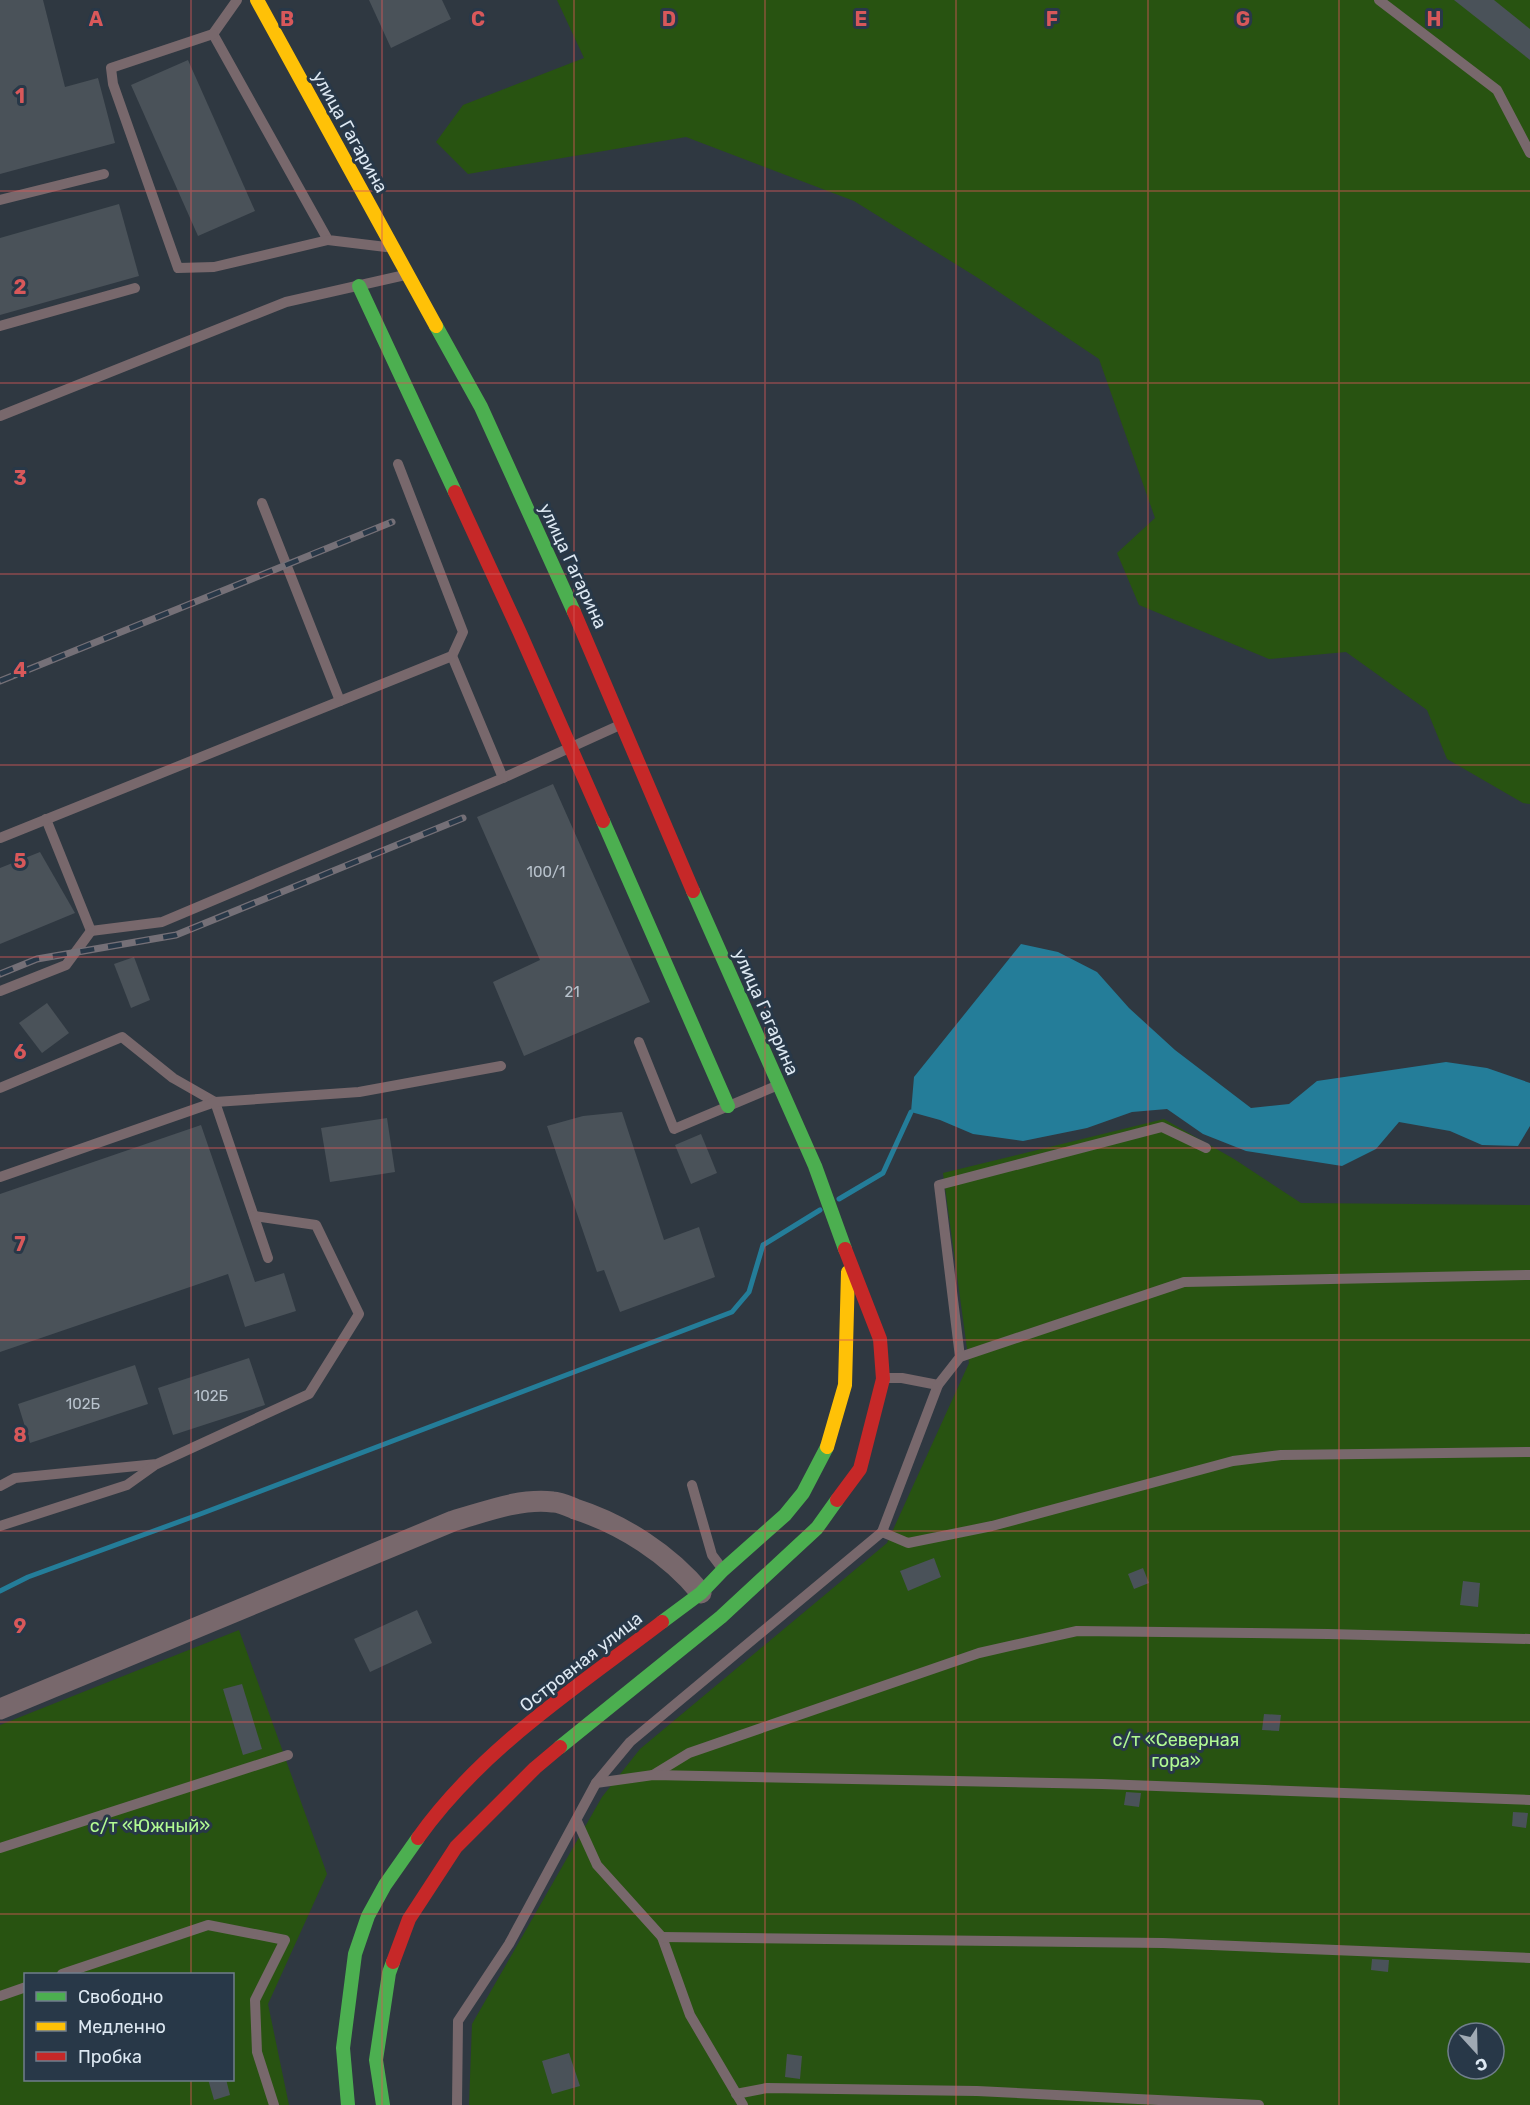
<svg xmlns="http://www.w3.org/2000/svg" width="1530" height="2105" viewBox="0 0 1530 2105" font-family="Rubik,sans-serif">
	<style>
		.green { fill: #285311; fill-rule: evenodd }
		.water { fill: #247d99 }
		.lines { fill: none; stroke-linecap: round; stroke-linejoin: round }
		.stream { stroke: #247d99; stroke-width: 5 }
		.building { fill: #4a5259 }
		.lane { stroke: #78686c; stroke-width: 10 }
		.street { stroke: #78686c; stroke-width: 21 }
		.fast { stroke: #4caf50; stroke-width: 14 }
		.slow { stroke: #ffc107; stroke-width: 14 }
		.jam { stroke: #c62828; stroke-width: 14 }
		.rail-casing { stroke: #757077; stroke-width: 7 }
		.rail { stroke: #283848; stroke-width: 4.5; stroke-dasharray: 14; stroke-linecap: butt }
		.grid { fill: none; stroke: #d8585a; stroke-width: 1.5; stroke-opacity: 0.55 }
		.labels { text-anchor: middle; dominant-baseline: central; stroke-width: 6; stroke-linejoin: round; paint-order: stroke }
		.number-label { font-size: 15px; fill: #b8c2cc }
		.street-label { font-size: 18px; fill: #dde8f2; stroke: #283848 }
		.park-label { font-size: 18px; fill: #b1fa93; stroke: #283848 }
		.grid-label { font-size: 20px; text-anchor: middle; font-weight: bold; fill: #d8585a; stroke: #283848; stroke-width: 6; stroke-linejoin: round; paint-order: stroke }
	</style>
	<rect width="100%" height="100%" fill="#2f3841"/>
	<g class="green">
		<polygon points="557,0 1530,0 1530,804 1523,803 1447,759 1427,710 1346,652 1269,659 1139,605 1117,553 1155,518 1099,359 978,278 854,201 686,137 468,174 436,142 463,105 584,58"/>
		<path d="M1164 1119 1234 1159 1301 1203 1530 1205V2105H469L472 2024 602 1797 640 1749 887 1543 969 1363 943 1173ZM1458 2033H1494V2069H1458Z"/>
		<path d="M239 1630 327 1874 268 2004 289 2105H0V1725ZM26 1974H232V2080H26Z"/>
	</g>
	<polygon class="water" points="1021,944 1058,952 1097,972 1129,1008 1175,1050 1251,1108 1289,1104 1317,1081 1446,1062 1487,1068 1530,1083 1530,1126 1518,1146 1482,1145 1450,1131 1399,1122 1376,1149 1342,1166 1246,1151 1203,1134 1167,1109 1132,1112 1087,1128 1023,1141 973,1134 940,1120 911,1112 914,1077"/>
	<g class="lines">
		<g class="stream">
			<polyline points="839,1199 883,1173 911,1112"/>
			<polyline points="0,1591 28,1577 203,1513 732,1312 749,1292 763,1245 820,1210"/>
		</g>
	</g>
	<g class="building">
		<polygon points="0,0 43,0 65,87 98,78 115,143 0,174"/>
		<polygon points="369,0 442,0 451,19 391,48"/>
		<polygon points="1454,0 1494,0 1530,29 1530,60"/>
		<polygon points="188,60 255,211 198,236 131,85"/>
		<polygon points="119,204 139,276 0,315 0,238"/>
		<polygon points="553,784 650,1002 524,1056 493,982 540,960 477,817"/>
		<polygon points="40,852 75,913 0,944 0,868"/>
		<polygon points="134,957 150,1000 131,1008 114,964"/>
		<polygon points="47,1003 69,1033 42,1053 19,1023"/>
		<polygon points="622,1112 664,1240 699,1227 715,1277 620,1312 604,1270 597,1272 547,1126 583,1116"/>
		<polygon points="387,1118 395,1172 330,1182 321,1128"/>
		<polygon points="201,1125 255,1282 284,1273 296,1311 245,1327 228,1274 0,1352 0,1194"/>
		<polygon points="701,1134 717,1173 691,1184 675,1145"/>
		<polygon points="249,1358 265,1405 173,1435 158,1388"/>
		<polygon points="135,1365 148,1404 30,1443 18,1404"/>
		<polygon points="934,1558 941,1577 908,1591 900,1571"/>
		<polygon points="1143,1568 1149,1583 1134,1589 1128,1574"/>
		<polygon points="1463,1581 1480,1583 1478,1607 1460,1605"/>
		<polygon points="417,1610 432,1643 370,1672 354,1639"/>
		<polygon points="242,1684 262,1749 243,1755 223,1689"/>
		<polygon points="1264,1714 1281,1715 1279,1731 1262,1730"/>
		<polygon points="1126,1792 1141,1793 1139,1807 1124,1805"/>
		<polygon points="1513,1812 1528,1813 1526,1828 1512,1826"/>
		<polygon points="1372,1959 1389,1960 1388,1972 1371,1970"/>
		<polygon points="569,2053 580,2086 552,2094 542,2061"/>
		<polygon points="787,2054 802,2056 800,2079 785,2077"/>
		<polygon points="208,2079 226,2079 230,2095 214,2100"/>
	</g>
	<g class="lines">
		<g class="lane">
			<polyline points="237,0 213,34 328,240 386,247"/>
			<polyline points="1379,0 1497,90 1530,153"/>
			<polyline points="213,34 111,68 113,84 178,268 214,267 328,240"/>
			<polyline points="0,200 104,174"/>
			<polyline points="0,326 135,288"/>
			<polyline points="0,416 286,302 405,275"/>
			<polyline points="262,503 340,701"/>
			<polyline points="503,778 620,725"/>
			<polyline points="46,819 91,931 162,922 503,778 452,656"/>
			<polyline points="0,838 452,656 463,632 398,464"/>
			<polyline points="0,991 66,965 91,931"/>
			<polyline points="639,1042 674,1129 776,1086"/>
			<polyline points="0,1088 122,1037 173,1078 215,1102 268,1258"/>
			<polyline points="0,1177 215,1102 359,1092 501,1066"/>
			<polyline points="960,1357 939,1185 1162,1127 1206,1148"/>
			<polyline points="886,1378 902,1378 938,1385"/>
			<polyline points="692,1485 712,1555 721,1567"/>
			<polyline points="0,1486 15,1478 157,1464 309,1394 359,1314 316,1225 254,1216"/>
			<polyline points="0,1526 127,1485 155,1465"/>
			<polyline points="882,1532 908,1543 992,1526 1233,1461 1281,1455 1530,1452"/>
			<polyline points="653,1775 689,1753 979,1653 1077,1631 1328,1634 1530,1639"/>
			<polyline points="596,1783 653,1775 1102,1784 1530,1800"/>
			<polyline points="577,1821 597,1865 662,1937 690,2015 743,2105"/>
			<polyline points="0,1848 288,1755"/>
			<polyline points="662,1937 1163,1943 1530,1958"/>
			<polyline points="62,1974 208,1925 285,1940 255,2000 257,2052 274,2105"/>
			<polyline points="0,1996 26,1987"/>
			<polyline points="736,2094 767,2088 977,2091 1259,2105"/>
			<polyline points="457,2105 458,2021 509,1944 596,1783 630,1742 882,1532 938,1385 960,1357 1184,1282 1530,1275"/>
		</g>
		<path class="street" d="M0 1709 453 1521C485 1512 519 1498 553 1502 560 1502 568 1506 575 1509 622 1524 669 1554 701 1593"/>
		<g class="fast">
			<polyline points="359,286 455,492"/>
			<polyline points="436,326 481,407 574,612"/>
			<polyline points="603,821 728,1106"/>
			<polyline points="693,891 815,1166 845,1249"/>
			<polyline points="662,1622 701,1593 723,1570 785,1515 803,1493 827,1447"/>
			<polyline points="560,1747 721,1617 817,1528 837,1500"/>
			<polyline points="348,2105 343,2048 355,1954 368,1916 385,1885 418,1838"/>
			<polyline points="383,2105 376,2060 389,1973 393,1962"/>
		</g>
		<g class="slow">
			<polyline points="257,0 436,326"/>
			<polyline points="827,1447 845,1385 848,1272"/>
		</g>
		<g class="jam">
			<polyline points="455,492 520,633 603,821"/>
			<polyline points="574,612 693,891"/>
			<polyline points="837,1500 860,1469 883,1379 880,1339 845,1249"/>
			<path d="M418 1838C481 1749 577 1687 662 1622"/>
			<polyline points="393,1962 409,1919 456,1847 535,1768 560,1747"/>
		</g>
		<g class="rail-casing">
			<g id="rail">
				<polyline points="0,681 392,522"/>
				<polyline points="0,974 37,959 176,935 463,818"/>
			</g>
		</g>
		<use href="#rail" class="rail"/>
	</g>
	<path class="grid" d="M191 0V1974M382 0V2105M574 0V2105M765 0V2105M956 0V2105M1148 0V2105M1339 0V2105M0 191H1530M0 383H1530M0 574H1530M0 765H1530M0 957H1530M0 1148H1530M0 1340H1530M0 1531H1530M0 1722H1530M0 1914H1530M191 2080V2105"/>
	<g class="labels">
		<g class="number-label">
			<text x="546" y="872">100/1</text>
			<text x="572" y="992">21</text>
			<text x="211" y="1396">102Б</text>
			<text x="83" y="1404">102Б</text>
		</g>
		<g class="street-label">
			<text transform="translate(350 132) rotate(61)">улица Гагарина</text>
			<text transform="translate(573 566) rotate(65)">улица Гагарина</text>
			<text transform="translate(766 1012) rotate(66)">улица Гагарина</text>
			<text transform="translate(581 1662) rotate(-38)">Островная улица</text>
		</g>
		<g class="park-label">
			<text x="1176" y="1740">с/т «Северная<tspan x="1176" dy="21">гора»</tspan></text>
			<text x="150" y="1826">с/т «Южный»</text>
		</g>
	</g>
	<g class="grid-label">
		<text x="96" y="26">A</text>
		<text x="287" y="26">B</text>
		<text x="478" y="26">C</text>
		<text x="669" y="26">D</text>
		<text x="861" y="26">E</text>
		<text x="1052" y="26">F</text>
		<text x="1243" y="26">G</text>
		<text x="1434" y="26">H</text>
		<text x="20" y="103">1</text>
		<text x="20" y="294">2</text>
		<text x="20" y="485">3</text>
		<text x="20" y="677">4</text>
		<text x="20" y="868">5</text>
		<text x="20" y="1059">6</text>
		<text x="20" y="1251">7</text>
		<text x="20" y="1442">8</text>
		<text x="20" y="1633">9</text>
	</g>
	<rect x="24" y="1973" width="210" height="108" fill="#283848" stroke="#707e8c" stroke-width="1.5"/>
	<rect x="36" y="1992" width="30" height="9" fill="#4caf50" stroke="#707e8c" stroke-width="1.5"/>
	<text x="78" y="2003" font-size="18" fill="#dde8f2">Свободно</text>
	<rect x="36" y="2022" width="30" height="9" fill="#ffc107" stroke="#707e8c" stroke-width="1.5"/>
	<text x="78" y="2033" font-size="18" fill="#dde8f2">Медленно</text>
	<rect x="36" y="2052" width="30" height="9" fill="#c62828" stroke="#707e8c" stroke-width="1.5"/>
	<text x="78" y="2063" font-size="18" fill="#dde8f2">Пробка</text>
	<g transform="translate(1476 2051) rotate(158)"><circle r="28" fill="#283848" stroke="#707e8c" stroke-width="1.5"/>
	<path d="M0-4.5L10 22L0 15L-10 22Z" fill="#a0aab4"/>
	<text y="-9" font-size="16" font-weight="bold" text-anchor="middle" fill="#dde8f2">С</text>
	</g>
</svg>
